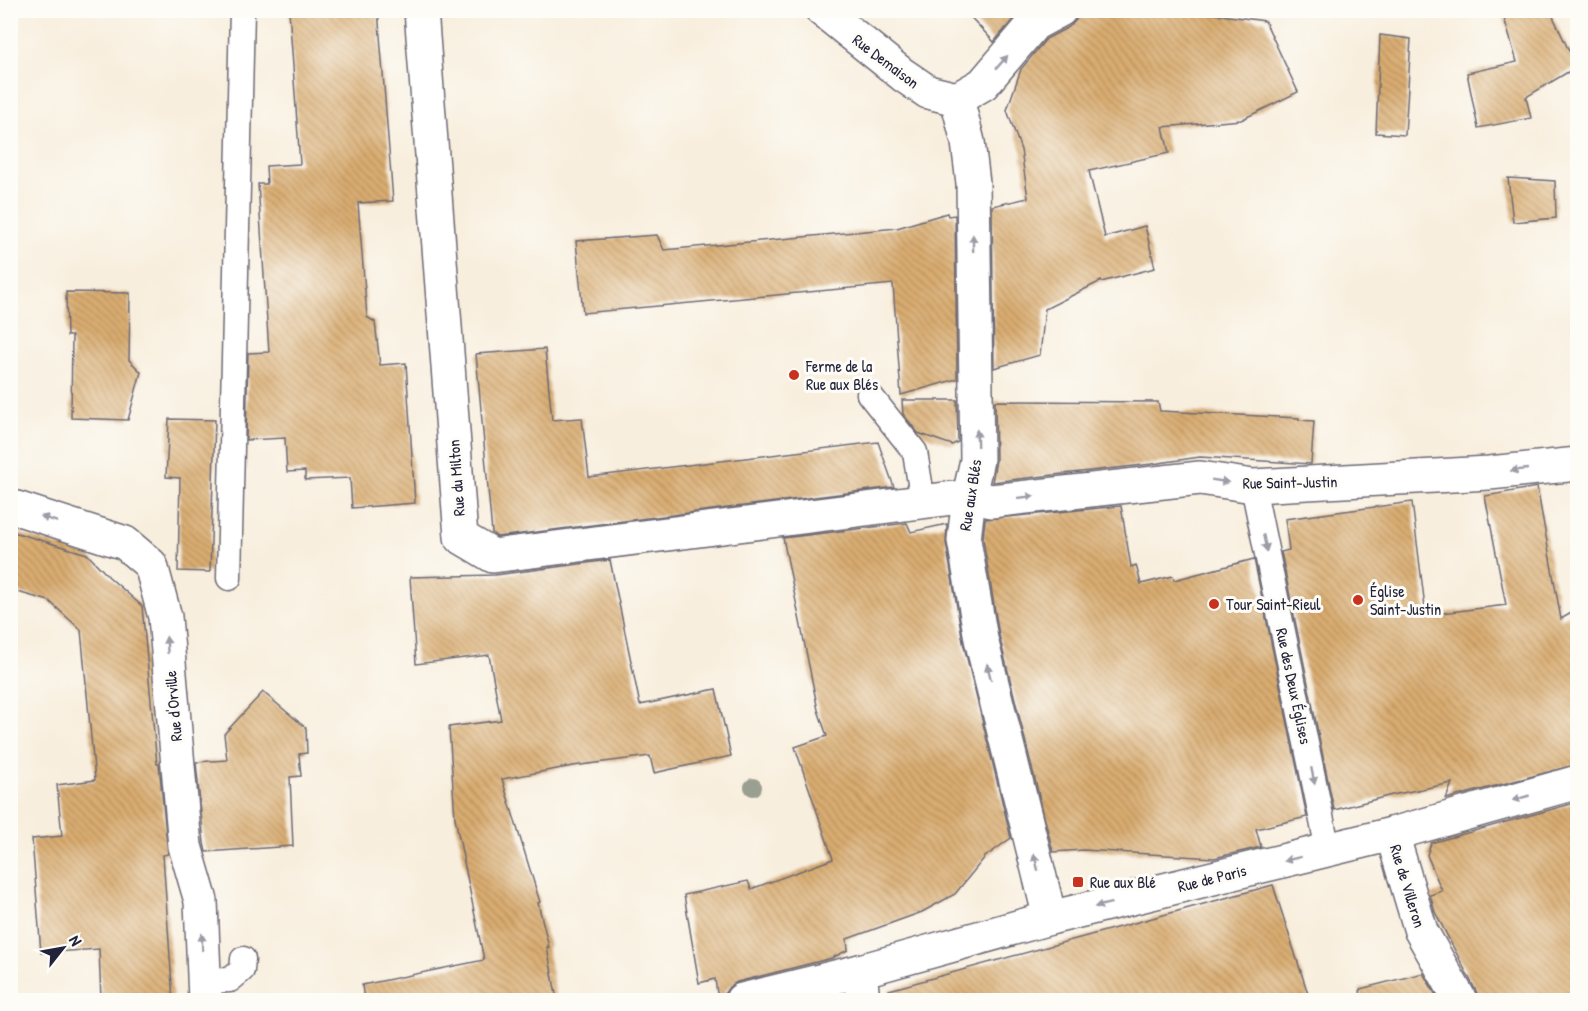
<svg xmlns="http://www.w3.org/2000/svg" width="1588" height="1011" viewBox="0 0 1588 1011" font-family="'Patrick Hand',sans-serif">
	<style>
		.building { fill: url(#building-back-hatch) }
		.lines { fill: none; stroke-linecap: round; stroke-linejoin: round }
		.service-casing { stroke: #6d6974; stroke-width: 27 }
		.minor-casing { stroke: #6d6974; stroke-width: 36 }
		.service { stroke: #fff; stroke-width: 24 }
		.minor { stroke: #fff; stroke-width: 33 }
		.tree { fill: #9a9f91 }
		.oneway { fill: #9c9ca7 }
		.poi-dot { fill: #c8321e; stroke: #fdfcf7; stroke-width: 2 }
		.labels { text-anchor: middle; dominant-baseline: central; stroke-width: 6; stroke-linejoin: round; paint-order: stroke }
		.street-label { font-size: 16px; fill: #22223b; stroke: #fdfcf7 }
		.poi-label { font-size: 16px; fill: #22223b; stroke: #fdfcf7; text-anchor: start }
	</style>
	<defs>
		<pattern id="building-back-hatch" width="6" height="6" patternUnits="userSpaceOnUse" patternTransform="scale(1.5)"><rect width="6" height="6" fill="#daad71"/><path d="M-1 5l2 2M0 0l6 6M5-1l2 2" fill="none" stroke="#b08c5e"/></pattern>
	</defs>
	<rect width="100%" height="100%" fill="#fdfcf7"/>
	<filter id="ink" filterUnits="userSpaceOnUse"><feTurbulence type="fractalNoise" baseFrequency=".0167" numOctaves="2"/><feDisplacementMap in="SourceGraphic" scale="12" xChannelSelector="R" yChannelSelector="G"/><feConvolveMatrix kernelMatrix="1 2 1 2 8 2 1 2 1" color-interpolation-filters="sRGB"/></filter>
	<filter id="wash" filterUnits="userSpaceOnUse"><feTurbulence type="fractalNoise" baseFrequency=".008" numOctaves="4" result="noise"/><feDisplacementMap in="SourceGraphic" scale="24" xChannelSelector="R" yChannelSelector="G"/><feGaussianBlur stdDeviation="1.35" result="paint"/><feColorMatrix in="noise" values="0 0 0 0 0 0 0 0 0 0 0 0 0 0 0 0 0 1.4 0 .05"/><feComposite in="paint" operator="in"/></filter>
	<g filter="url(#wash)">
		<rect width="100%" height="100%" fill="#f8eedd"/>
		<g id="blocks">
			<g class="building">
				<polygon points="289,10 378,10 393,201 358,203 367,317 375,322 380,365 406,363 415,503 352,508 350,478 305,480 305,471 287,472 285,438 246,440 248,353 269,352 258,184 267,184 266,166 300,164"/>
				<polygon points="964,10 1021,10 994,42"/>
				<polygon points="1079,10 1184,10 1265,21 1298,92 1241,120 1163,127 1169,153 1089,171 1105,237 1145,226 1155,268 1101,282 1101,281 1045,309 1040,355 994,368 992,206 1028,198 1021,150 1007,110 1021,69 1046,39 1069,27 1076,20"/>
				<polygon points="1540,10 1550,10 1569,51 1578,49 1578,66 1526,97 1531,118 1478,128 1467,73 1517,62 1504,18"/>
				<polygon points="1380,35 1411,39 1405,135 1376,133"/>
				<polygon points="1508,178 1555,181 1556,218 1513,222"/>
				<polygon points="947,213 948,216 955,215 957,379 901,395 893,284 583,313 576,241 657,235 664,250 897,228"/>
				<polygon points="66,292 130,293 129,360 141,372 128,420 71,418 72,336 67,336"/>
				<polygon points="545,349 552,420 582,418 589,477 878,442 894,487 497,537 492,533 476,354"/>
				<polygon points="902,400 957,400 958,442 952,445 918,433 903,414"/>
				<polygon points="995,401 1158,402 1160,411 1299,418 1299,420 1314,421 1311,464 1200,457 1152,464 992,482 996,460"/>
				<polygon points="169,419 215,420 210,572 178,571 180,478 166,477"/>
				<polygon points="1537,487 1561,619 1578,609 1578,764 1446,799 1452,783 1392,795 1334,810 1281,552 1289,550 1285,519 1412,502 1426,615 1506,605 1485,496"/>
				<polygon points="1121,506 1131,567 1136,565 1141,584 1173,576 1174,580 1254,559 1307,817 1256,829 1261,847 1214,858 1084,850 1053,852 999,635 983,539 985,519"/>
				<polygon points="907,523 911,532 947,524 946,543 963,642 1011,838 985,857 955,894 922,912 847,939 848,950 832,958 737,982 729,987 724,994 724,1000 718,1000 715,979 699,983 684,895 748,881 751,889 833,859 795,747 827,736 818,710 783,538"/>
				<polygon points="10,531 87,554 109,577 142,606 157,764 159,764 168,854 163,855 173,1000 101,1000 99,949 41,953 32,839 62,836 57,785 95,780 81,630 49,601 10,590"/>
				<polygon points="610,560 640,705 716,689 731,756 654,773 650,756 573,766 502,779 540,902 538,903 549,947 547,947 557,1000 364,1000 362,985 484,960 455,818 449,727 501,720 489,655 416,664 410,577 495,575"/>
				<polygon points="263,692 306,728 307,753 299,754 301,776 290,777 293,846 206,852 204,843 196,762 227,760 224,734"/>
				<polygon points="1578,802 1578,997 1552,1000 1479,1000 1476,991 1435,912 1430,895 1442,891 1427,855 1431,843"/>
				<polygon points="1273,885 1310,1000 891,1000 889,990"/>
				<polygon points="1423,973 1439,1000 1361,1000 1360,989"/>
			</g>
		</g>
	</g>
	<g filter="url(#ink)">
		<use href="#blocks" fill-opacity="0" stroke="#6d6974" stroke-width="1.5"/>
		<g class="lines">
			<g class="service-casing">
				<g id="service">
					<polyline points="869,394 915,452 923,502"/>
					<polyline points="1253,486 1328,850"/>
					<polyline points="229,578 242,10"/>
					<polyline points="204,981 230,980 242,970 243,959"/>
				</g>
			</g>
			<g class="minor-casing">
				<g id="minor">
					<polyline points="421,10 461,537 493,556 969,496 991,501 1200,478 1253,486 1489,473 1578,464"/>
					<polyline points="822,10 903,75 928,92 957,99"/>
					<polyline points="957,99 968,142 973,183 977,460 969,496 964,540 981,639 1050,918"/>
					<polyline points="957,99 983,84 1034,24 1060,10"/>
					<polyline points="10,506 125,543 151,565 165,617 185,846 201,901 205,1000"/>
					<polyline points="1392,834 1421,931 1460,1000"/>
					<polyline points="860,971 863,1000"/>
					<polyline points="742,1000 860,971 1050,918 1392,834 1578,782"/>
				</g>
			</g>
			<use href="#service" class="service"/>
			<use href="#minor" class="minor"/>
		</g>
		<circle class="tree" cx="753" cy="787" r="9"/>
		<defs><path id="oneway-solid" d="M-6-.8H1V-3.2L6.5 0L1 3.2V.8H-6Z" transform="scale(1.5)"/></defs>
		<g class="oneway">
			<use href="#oneway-solid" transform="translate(1002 62) rotate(-49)"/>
			<use href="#oneway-solid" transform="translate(973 243) rotate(-91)"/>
			<use href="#oneway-solid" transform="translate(977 438) rotate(-91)"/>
			<use href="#oneway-solid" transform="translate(1519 470) rotate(174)"/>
			<use href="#oneway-solid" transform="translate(1220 481) rotate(9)"/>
			<use href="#oneway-solid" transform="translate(1026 497) rotate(-6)"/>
			<use href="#oneway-solid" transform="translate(49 519) rotate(-161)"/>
			<use href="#oneway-solid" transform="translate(1265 543) rotate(78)"/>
			<use href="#oneway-solid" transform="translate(167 645) rotate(-95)"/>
			<use href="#oneway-solid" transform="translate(989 672) rotate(-104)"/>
			<use href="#oneway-solid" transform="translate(1313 776) rotate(78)"/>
			<use href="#oneway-solid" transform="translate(1521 798) rotate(164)"/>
			<use href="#oneway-solid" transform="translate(1292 859) rotate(166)"/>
			<use href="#oneway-solid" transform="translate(1036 862) rotate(-104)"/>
			<use href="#oneway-solid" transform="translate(1103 905) rotate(166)"/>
			<use href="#oneway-solid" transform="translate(202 942) rotate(-92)"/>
		</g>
	</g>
	<g class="poi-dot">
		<circle cx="794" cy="375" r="6"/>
		<circle cx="1358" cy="600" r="6"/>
		<circle cx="1214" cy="604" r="6"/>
		<rect x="1072" y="876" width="12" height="12" rx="3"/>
	</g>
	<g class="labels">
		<g class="street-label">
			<text transform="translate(886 61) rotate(37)">Rue Demaison</text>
			<text transform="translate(456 478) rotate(-94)">Rue du Milton</text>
			<text transform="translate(1290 482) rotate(-1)">Rue Saint-Justin</text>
			<text transform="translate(970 495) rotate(-81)">Rue aux Blés</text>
			<text transform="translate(1294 686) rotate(78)">Rue des Deux Églises</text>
			<text transform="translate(173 706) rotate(-95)">Rue d'Orville</text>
			<text transform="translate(1212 878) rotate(-14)">Rue de Paris</text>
			<text transform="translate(1408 886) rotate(73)">Rue de Villeron</text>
		</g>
		<g class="poi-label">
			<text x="806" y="366">Ferme de la<tspan x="806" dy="18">Rue aux Blés</tspan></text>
			<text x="1370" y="591">Église<tspan x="1370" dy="18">Saint-Justin</tspan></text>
			<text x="1226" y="604">Tour Saint-Rieul</text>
			<text x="1090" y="882">Rue aux Blé</text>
		</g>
	</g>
	<rect width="1588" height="1011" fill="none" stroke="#fdfcf7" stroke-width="36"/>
	<g transform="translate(63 948) rotate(59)" stroke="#fdfcf7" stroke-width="4.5" paint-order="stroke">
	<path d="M0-4.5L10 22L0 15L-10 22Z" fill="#22223b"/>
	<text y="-9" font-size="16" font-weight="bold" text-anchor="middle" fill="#22223b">N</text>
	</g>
</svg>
